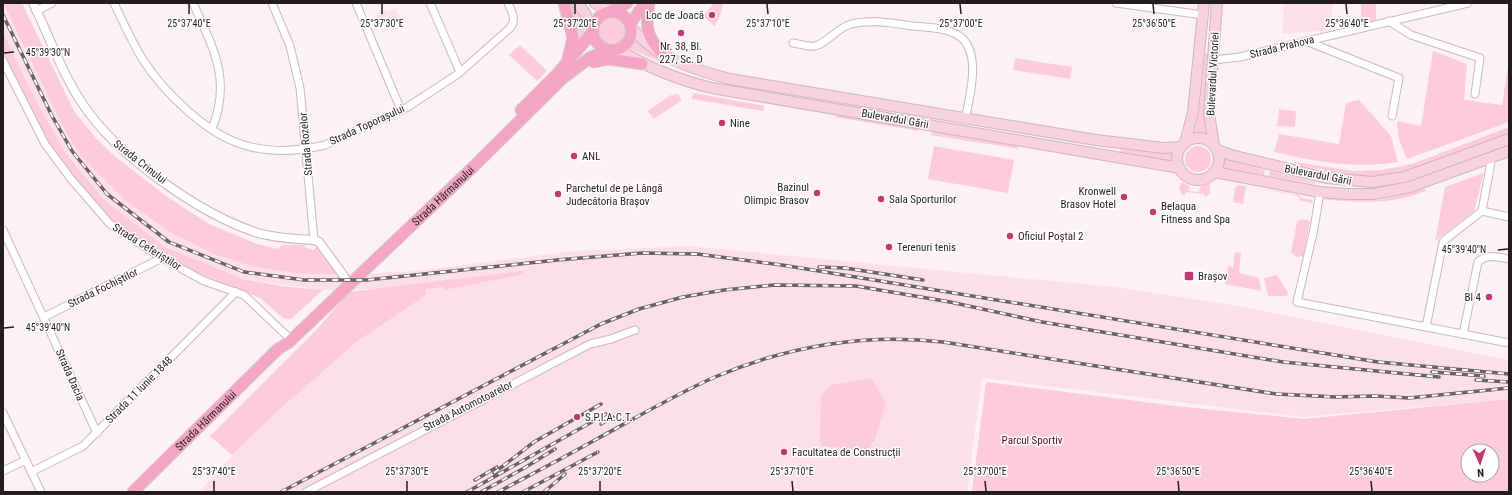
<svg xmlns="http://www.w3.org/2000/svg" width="1512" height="495" viewBox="0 0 1512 495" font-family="'Roboto Condensed',sans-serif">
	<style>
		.built { fill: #fddfe8 }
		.green { fill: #fcccda; fill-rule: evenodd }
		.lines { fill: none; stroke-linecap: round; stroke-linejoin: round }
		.minor-casing { stroke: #ccb7bd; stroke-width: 9 }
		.tertiary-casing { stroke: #ccb7bd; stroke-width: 10 }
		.secondary-casing { stroke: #ccb7bd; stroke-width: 12 }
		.primary-casing { stroke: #d3d2d2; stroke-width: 13 }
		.minor { stroke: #fff; stroke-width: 7 }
		.tertiary { stroke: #fff; stroke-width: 8 }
		.secondary { stroke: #f9d2e1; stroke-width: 10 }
		.primary { stroke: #f3a5c3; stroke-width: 11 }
		.rail-casing { stroke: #6b6264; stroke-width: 3.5 }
		.rail { stroke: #fff; stroke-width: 2; stroke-dasharray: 6; stroke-linecap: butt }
		.ticks { fill: none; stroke: #241d1f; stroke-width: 1.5 }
		.poi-dot { fill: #c13873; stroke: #fff; stroke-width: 1.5 }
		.labels { text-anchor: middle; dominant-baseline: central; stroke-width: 3; stroke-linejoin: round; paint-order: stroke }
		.poi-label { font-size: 11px; fill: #241d1f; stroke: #fff; text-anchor: start }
		.street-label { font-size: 11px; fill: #241d1f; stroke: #fff }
		.park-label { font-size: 11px; fill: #5a052f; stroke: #fff }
		.ticks-label { font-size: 10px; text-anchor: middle; fill: #241d1f; stroke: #fff; stroke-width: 3; stroke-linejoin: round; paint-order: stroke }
	</style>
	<rect width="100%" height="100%" fill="#fef1f5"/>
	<g class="built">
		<polygon points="1284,3 1333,3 1331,30 1282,34"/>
		<polygon points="3,5 60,121 251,263 338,275 416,271 574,251 689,246 1115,287 1239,306 1509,360 1509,399 1303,417 982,378 967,492 199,492 232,455 385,311 422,288 323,290 243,279 165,247 103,199 65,152 29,88 3,32"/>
		<polygon points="396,8 400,17 376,28 371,19 380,15 379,12 386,9 387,12"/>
	</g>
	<g class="green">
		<polygon points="3,3 22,3 74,111 94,136 112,154 166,196 209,224 257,244 278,249 282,245 304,245 305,247 313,250 317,247 338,275 295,273 251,266 214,254 172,233 126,201 81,156 60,121"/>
		<polygon points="568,3 571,3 582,18 585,28 583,36 578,44"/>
		<polygon points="714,3 723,3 721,14 715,26 703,16"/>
		<polygon points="1361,3 1376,3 1376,22 1361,26"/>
		<circle cx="612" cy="31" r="13"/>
		<polygon points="3,32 29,88 65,152 103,199 165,247 243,279 281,286 323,290 291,319 283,318 260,298 200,274 153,252 111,223 52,153 3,53"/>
		<polygon points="635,39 667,60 665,64 630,49"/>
		<polygon points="520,45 547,71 537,81 509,55"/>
		<polygon points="1433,51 1467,64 1464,100 1502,105 1509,60 1509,122 1407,159 1398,137 1397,121 1421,126"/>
		<polygon points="1205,53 1209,53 1204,113 1206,135 1194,134 1199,113"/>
		<polygon points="1015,58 1072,67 1070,79 1013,70"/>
		<polygon points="693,93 765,106 763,111 692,99"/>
		<polygon points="678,94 682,100 654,119 648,111 671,95"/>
		<path d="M1359 100 1391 136 1398 162C1353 169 1317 162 1274 152L1279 134 1339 144 1346 103Z"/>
		<polygon points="1279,109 1296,111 1295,127 1277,126"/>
		<polygon points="839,113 917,129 919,130 918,131 835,117"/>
		<path d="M1509 127V134C1449 158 1383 191 1318 169 1311 167 1300 167 1295 162L1354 171 1382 170 1412 164Z"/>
		<polygon points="935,131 940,131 1016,145 1019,149 930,135"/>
		<polygon points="934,146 1014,160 1008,193 928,179"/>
		<circle cx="1198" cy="159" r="13"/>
		<polygon points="1121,149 1174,153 1174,165 1120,154"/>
		<polygon points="1223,158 1265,170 1264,175 1222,169"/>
		<polygon points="1270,171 1315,182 1315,184 1269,176"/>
		<polygon points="1484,173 1474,211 1435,241 1445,187"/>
		<polygon points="1182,182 1189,186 1189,191 1199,192 1200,187 1210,184 1210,194 1205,197 1204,194 1186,192 1184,196 1182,195 1179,188"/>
		<polygon points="1239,185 1299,195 1301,198 1313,200 1312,203 1301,201 1298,196 1246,186 1243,204 1233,202 1235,188"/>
		<path d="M1425 189 1426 191C1391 205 1358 203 1322 199L1325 197 1379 200Z"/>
		<polygon points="1301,219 1310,221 1304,256 1296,257 1291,252 1297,222"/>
		<polygon points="1235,252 1241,253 1239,273 1259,278 1261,291 1225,284 1228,266 1233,268"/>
		<polygon points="522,271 524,274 444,290 442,287 426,289 426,295 356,342 278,411 232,455 210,436 318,328 349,292"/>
		<polygon points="1277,275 1288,293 1287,296 1268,296 1264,278"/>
		<polygon points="871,378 886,402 875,439 870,448 863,450 822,446 820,442 821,395 832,385"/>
		<path d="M986 382 1176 406 1304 419 1509 399V492H972ZM1468 451H1492V475H1468Z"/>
	</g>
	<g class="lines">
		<g class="minor-casing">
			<g id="minor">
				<path d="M114 3C123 22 132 42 143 60 164 92 206 134 244 145 269 153 299 151 325 145L406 108 458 74 510 28C517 20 512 12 508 3"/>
				<path d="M193 3C213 48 232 79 212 129"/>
				<polyline points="272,3 290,46 300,88 314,240"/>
				<polyline points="356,3 401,110"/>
				<polyline points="430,3 460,72"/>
				<polyline points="1116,3 1203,15"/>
				<polyline points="36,11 52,3"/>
				<polyline points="1389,21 1411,35 1480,58 1475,94"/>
				<polyline points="1306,41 1399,78 1392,116"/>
				<path d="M793 43C800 44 808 47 815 46 827 43 837 28 851 24 870 19 892 23 912 26 925 27 941 27 954 33 984 46 970 95 965 120"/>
				<polyline points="1213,60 1240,57 1468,3"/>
				<polyline points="3,61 45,144 71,179 110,224 162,258 204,281 244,295 287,336"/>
				<polyline points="1320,192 1314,229 1297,302 1509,343"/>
				<polyline points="1482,211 1492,157"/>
				<polyline points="3,230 97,433"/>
				<polyline points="44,317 162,258"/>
				<polyline points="1426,327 1443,242 1446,239 1482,211 1509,217"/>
				<path d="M1463 334 1478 262C1487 253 1498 257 1509 259"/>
				<polyline points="3,413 41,492"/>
				<polyline points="3,471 26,460"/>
				<polyline points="31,472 83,446 236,292"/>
				<polyline points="306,492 590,344 611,339 635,330"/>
			</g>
		</g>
		<g class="tertiary-casing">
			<path id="tertiary" d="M33 3C49 36 62 73 82 103 116 155 199 214 258 233 276 238 295 239 314 240L319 242 346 279"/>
		</g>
		<g class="secondary-casing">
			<g id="secondary">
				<polyline points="577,3 585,13 592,29"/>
				<polyline points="595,3 608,11"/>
				<path d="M631 27C654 57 695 70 730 79L1096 140 1164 148 1181 147"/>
				<path d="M617 49C647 67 678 80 712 88L1180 168"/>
				<circle cx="1198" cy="159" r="21"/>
				<polyline points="1185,143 1193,112 1204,3"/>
				<polyline points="1214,146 1209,113 1217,3"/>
				<polyline points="1217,150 1231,155 1326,178 1372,182 1405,177 1509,139"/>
				<polyline points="1214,172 1320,192 1348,194 1374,194 1410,187 1509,151"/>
			</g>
		</g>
		<g class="primary-casing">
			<g id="primary">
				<polyline points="564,3 573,38 568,58"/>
				<path d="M649 3C646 26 645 34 661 52"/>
				<polyline points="611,11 627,3"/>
				<circle cx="612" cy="31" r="19"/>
				<polyline points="630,24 645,3"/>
				<polyline points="594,62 609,59 642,64"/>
				<polyline points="521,110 558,73 592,33"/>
				<path id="s1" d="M133 492 278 349 288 343 470 170 563 78 591 57 611 50"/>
			</g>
		</g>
		<use href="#minor" class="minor"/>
		<use href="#tertiary" class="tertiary"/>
		<use href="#secondary" class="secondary"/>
		<use href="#primary" class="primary"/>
		<g class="rail-casing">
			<g id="rail">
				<polyline points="3,15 51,114 72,151 107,194 169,242 244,272 304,280 367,280 557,260 642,253 697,254 782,265 1378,362 1509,374"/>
				<polyline points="819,267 845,268 923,280"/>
				<polyline points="1432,372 1484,376"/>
				<polyline points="1476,380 1509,382"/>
				<polyline points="601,424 613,417"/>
				<polyline points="494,473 534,442 601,404"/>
				<polyline points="475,480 497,467"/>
				<polyline points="281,492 601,324 639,309 683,297 724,290 774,285 856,286 950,302 1042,322 1283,362 1439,377"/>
				<polyline points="467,492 606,414"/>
				<polyline points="481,492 526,467 555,449"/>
				<path d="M498 492C530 475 563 458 595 440 634 419 674 395 715 377 788 346 865 333 943 342L1276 394 1336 397 1375 396 1409 398 1509 388"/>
				<polyline points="523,492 598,452"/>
				<polyline points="544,492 565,474"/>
			</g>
		</g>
		<use href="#rail" class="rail"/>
	</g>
	<path class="ticks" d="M189 4V14M382 4V14M575 4V14M767 4 768 14M960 4 961 14M1153 4 1154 14M1346 4 1347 14M4 53 14 52M1498 250 1508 249M4 328 14 327M214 481V491M407 481V491M600 481V491M792 481 793 491M985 481 986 491M1178 481 1179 491M1371 481 1372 491"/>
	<g class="poi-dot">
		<circle cx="712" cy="15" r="4"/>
		<circle cx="681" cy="33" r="4"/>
		<circle cx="722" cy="123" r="4"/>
		<circle cx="574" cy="156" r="4"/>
		<circle cx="817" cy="193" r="4"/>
		<circle cx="558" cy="194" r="4"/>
		<circle cx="1124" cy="197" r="4"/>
		<circle cx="881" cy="199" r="4"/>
		<circle cx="1153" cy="212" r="4"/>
		<circle cx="1010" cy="236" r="4"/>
		<circle cx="889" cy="247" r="4"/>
		<rect x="1184" y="271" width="10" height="10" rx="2"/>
		<circle cx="1489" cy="297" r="4"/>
		<circle cx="577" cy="417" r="4"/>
		<circle cx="784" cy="452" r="4"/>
	</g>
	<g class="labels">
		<g class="poi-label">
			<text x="704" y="15" text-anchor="end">Loc de Joacă</text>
			<text x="681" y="46" text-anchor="middle">Nr. 38, Bl.<tspan x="681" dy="13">227, Sc. D</tspan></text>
			<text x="730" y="123">Nine</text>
			<text x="582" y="156">ANL</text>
			<text x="809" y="187" text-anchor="end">Bazinul<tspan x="809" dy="13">Olimpic Brasov</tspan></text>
			<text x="566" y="188">Parchetul de pe Lângă<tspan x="566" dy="13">Judecătoria Brașov</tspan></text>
			<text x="1116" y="191" text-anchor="end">Kronwell<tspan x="1116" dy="13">Brasov Hotel</tspan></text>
			<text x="889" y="199">Sala Sporturilor</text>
			<text x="1161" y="206">Belaqua<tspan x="1161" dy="13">Fitness and Spa</tspan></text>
			<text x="1018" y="236">Oficiul Poștal 2</text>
			<text x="897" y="247">Terenuri tenis</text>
			<text x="1198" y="276">Brașov</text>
			<text x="1481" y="297" text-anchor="end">Bl 4</text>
			<text x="585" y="417">S.P.I.A.C.T.</text>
			<text x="792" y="452">Facultatea de Construcții</text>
		</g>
		<g class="street-label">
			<text transform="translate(1282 47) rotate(-14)">Strada Prahova</text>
			<text transform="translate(1213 74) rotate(-87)">Bulevardul Victoriei</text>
			<text transform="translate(895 119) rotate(10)">Bulevardul Gării</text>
			<text transform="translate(367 125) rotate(-25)">Strada Toporașului</text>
			<text transform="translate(306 144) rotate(-95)">Strada Rozelor</text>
			<text transform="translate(140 162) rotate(38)">Strada Crinului</text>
			<text transform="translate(1318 175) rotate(11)">Bulevardul Gării</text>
			<text stroke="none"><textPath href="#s1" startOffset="429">Strada Hărmanului</textPath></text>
			<text transform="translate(147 247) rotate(32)">Strada Ceferiștilor</text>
			<text transform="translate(103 288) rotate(-26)">Strada Fochiștilor</text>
			<text transform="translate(70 375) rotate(66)">Strada Dacia</text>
			<text transform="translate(139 390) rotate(-45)">Strada 11 Iunie 1848</text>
			<text transform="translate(468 406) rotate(-27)">Strada Automotoarelor</text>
			<text stroke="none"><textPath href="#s1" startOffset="102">Strada Hărmanului</textPath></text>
		</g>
		<g class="park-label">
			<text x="1032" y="440">Parcul Sportiv</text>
		</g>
	</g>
	<g class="ticks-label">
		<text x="189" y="27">25°37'40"E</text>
		<text x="382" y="27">25°37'30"E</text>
		<text x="575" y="27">25°37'20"E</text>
		<text x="768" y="27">25°37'10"E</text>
		<text x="961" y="27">25°37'00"E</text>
		<text x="1154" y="27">25°36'50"E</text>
		<text x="1347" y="27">25°36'40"E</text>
		<text x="48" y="56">45°39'30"N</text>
		<text x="1464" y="253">45°39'40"N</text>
		<text x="48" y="331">45°39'40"N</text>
		<text x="214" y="475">25°37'40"E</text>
		<text x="407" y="475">25°37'30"E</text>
		<text x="600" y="475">25°37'20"E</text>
		<text x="792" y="475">25°37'10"E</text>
		<text x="985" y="475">25°37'00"E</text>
		<text x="1178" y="475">25°36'50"E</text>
		<text x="1371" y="475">25°36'40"E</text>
	</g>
	<rect width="1512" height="495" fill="none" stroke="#241d1f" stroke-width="8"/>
	<g transform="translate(1480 463) rotate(177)"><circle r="19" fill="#ffffff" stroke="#a7a5a5"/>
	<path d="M0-3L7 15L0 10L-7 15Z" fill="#c13873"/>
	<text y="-6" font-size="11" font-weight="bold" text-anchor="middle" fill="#241d1f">N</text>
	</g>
</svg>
